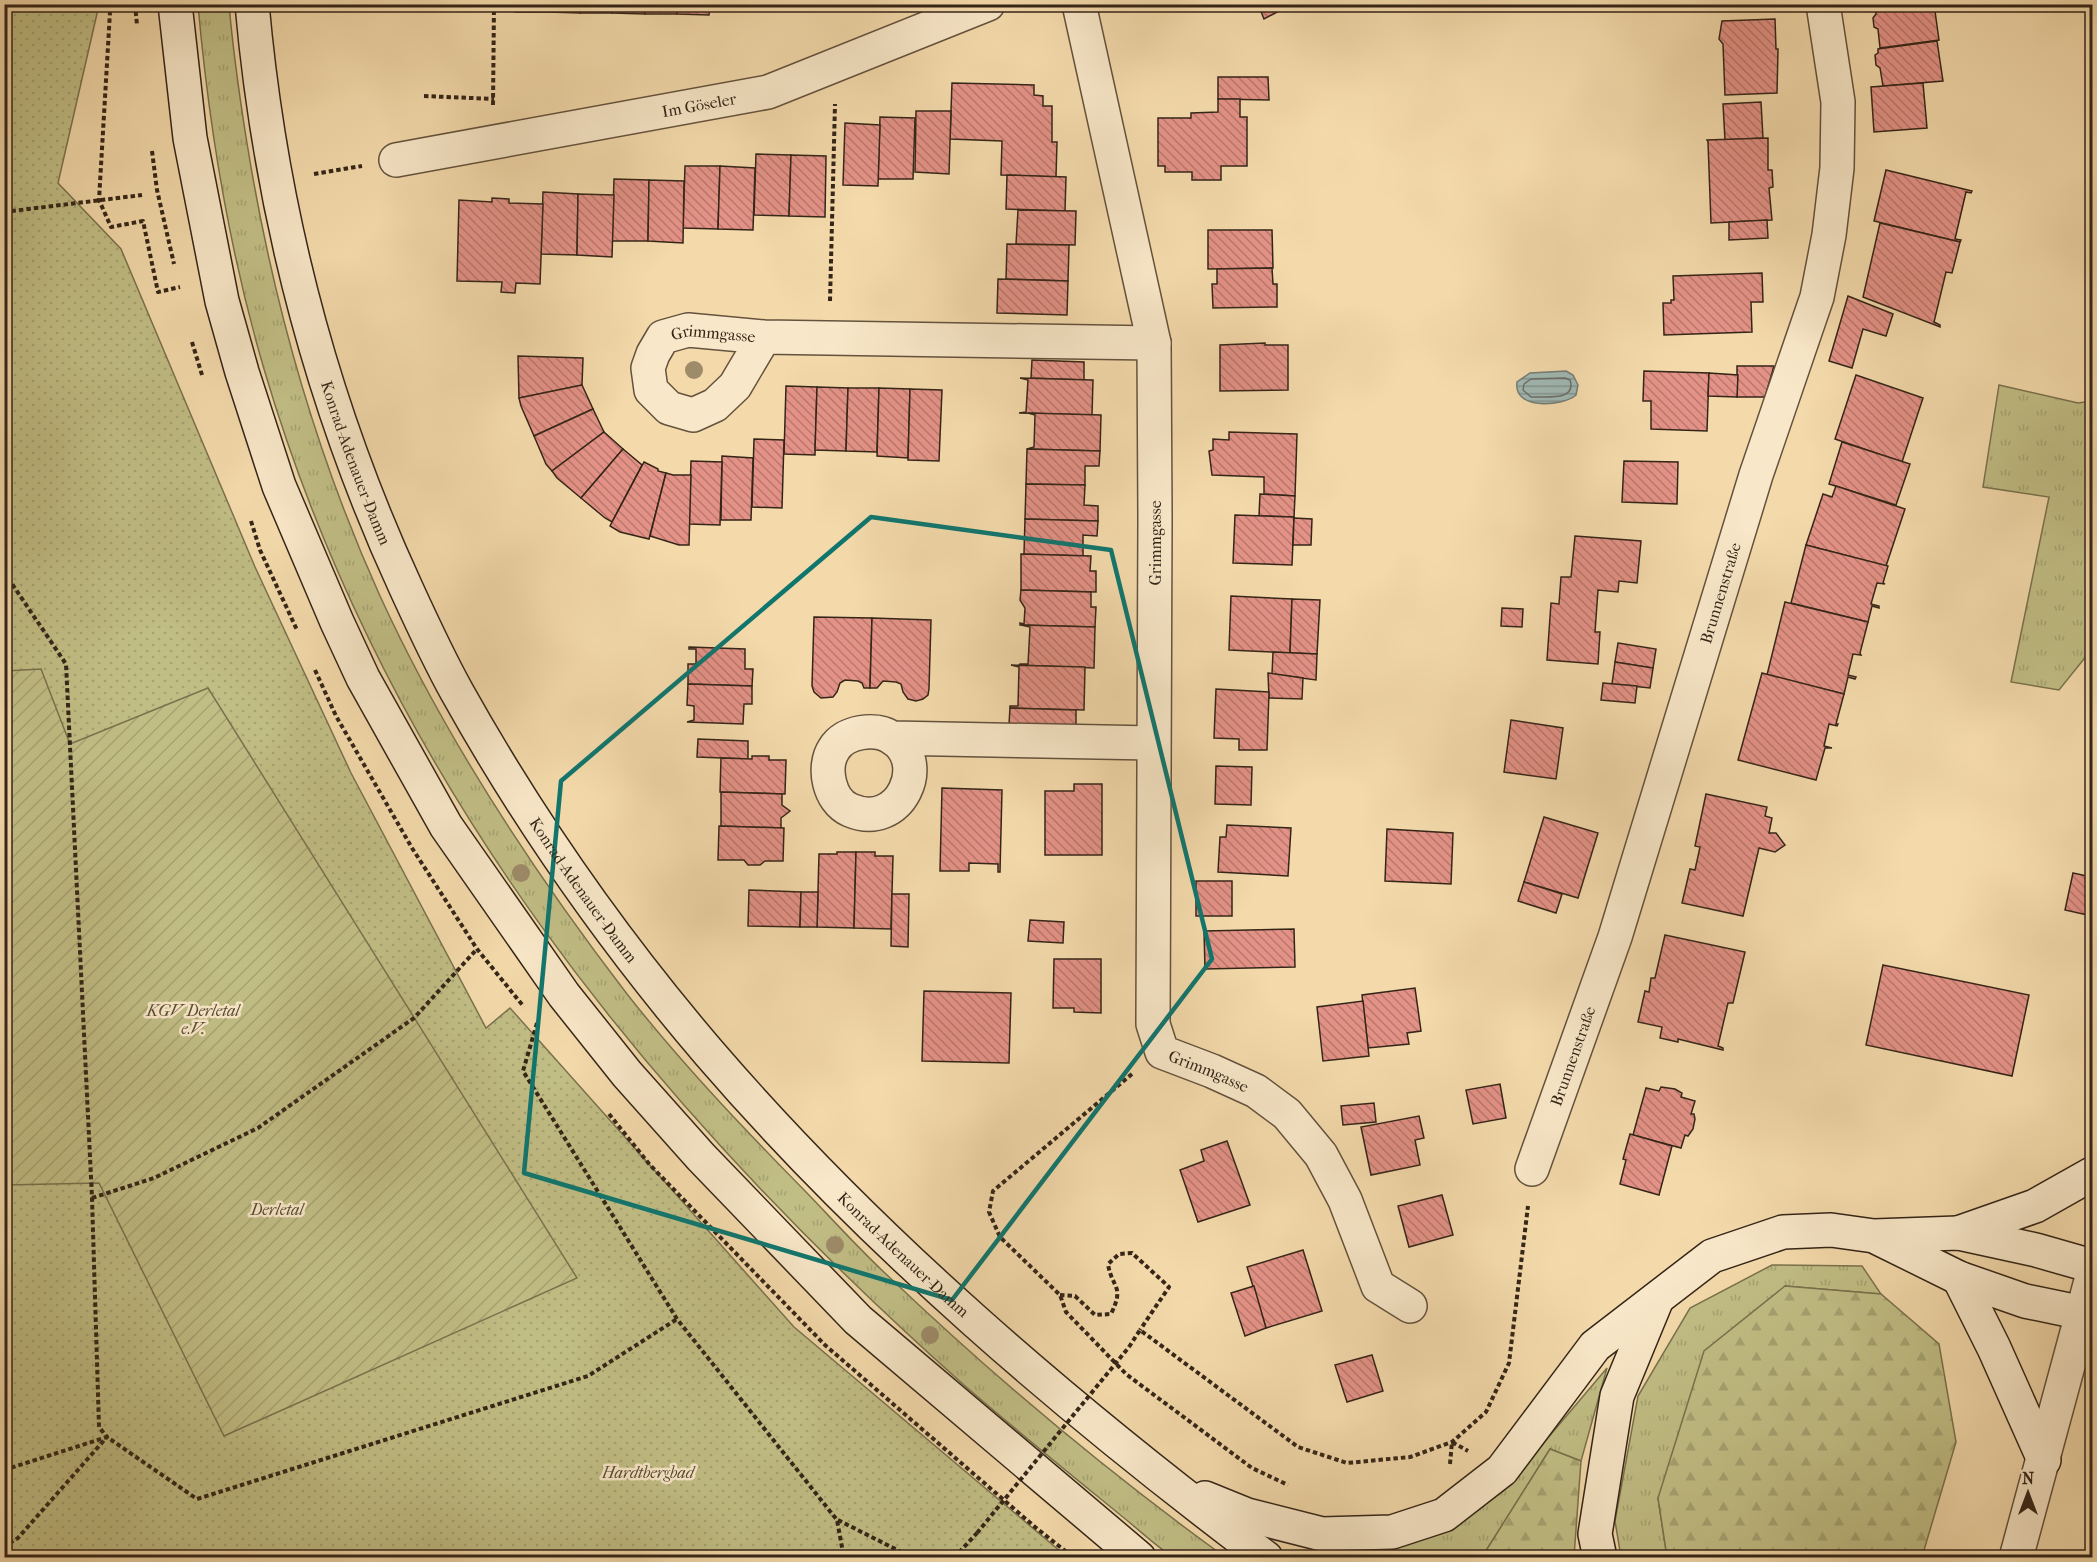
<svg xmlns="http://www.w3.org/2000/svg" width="2097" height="1562" viewBox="0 0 2097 1562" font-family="'IM FELL French Canon',serif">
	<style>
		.grass { fill: url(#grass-tufts); stroke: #7a724e; stroke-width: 1.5 }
		.forest { fill: url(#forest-firs); stroke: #7a724e; stroke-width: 1.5 }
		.park { fill: url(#park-dots); stroke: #7a724e; stroke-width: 1.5 }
		.garden { fill: url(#garden-furrows); stroke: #7a724e; stroke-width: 1.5 }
		.water { fill: url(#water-rules); stroke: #757d76; stroke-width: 1.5 }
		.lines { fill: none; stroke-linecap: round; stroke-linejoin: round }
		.shore { stroke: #6a6e66; stroke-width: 1.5 }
		.building { fill: url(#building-back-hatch); stroke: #342518; stroke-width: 1.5 }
		.minor-casing { stroke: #64523d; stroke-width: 36 }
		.tertiary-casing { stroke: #64523d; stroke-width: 36 }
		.secondary-casing { stroke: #342518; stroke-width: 36 }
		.path { stroke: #342518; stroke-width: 4; stroke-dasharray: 4.5 3; stroke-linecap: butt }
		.minor { stroke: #f8e7c8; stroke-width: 33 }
		.tertiary { stroke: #f8e7c8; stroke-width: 33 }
		.secondary { stroke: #f8e7c8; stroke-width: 33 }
		.path-bridge { stroke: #342518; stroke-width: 4; stroke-dasharray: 4.5 3; stroke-linecap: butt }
		.tree { fill: #9e8b69 }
		.marked { fill: none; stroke: #0f766e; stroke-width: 4.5; stroke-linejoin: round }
		.labels { text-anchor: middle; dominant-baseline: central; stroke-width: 5; stroke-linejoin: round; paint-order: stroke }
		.street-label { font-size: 16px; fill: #342518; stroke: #f8e7c8 }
		.park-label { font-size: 16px; font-style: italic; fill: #574b33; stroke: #f8e7c8 }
	</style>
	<defs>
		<pattern id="grass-tufts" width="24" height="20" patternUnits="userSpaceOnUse" patternTransform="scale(1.5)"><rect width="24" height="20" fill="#c1be85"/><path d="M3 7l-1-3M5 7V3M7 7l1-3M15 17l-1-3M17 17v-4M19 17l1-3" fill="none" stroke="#a6a372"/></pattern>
		<pattern id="forest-firs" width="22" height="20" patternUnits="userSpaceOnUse" patternTransform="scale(1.5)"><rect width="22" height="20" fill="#c1be85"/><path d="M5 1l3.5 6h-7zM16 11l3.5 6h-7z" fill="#a6a372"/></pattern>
		<pattern id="park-dots" width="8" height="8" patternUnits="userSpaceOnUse" patternTransform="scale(1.5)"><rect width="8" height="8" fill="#c1be85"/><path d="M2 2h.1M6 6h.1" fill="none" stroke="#a6a372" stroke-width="1.8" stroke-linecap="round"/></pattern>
		<pattern id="garden-furrows" width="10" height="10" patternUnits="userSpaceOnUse" patternTransform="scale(1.5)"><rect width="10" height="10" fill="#c1be85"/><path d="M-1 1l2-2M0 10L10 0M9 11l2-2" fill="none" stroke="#a6a372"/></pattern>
		<pattern id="water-rules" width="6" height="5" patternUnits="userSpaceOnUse" patternTransform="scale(1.5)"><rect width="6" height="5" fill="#a0b8b4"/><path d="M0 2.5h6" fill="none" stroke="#839591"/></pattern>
		<pattern id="building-back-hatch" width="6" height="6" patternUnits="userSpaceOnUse" patternTransform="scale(1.5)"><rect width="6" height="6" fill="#e49287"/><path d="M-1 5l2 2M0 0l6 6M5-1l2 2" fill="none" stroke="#ba776d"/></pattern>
	</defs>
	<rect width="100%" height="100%" fill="#f4daab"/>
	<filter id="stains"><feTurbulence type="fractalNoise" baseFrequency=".00333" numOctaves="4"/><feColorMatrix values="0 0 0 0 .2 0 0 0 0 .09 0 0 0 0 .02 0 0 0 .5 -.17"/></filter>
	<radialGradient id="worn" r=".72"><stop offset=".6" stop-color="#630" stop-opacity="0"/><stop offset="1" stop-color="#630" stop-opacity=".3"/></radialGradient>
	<g class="grass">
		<path d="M198 5H229C233 49 239 93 246 137 271 295 314 450 380 596 445 738 532 870 627 994 682 1064 744 1129 807 1193 833 1220 859 1249 887 1275 993 1376 1106 1471 1225 1557 1214 1558 1185 1560 1176 1558 1166 1555 1139 1530 1129 1522 1074 1477 1018 1432 964 1385 649 1105 385 780 264 369 229 250 209 128 198 5Z"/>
		<polygon points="1999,385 2078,403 2092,401 2092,649 2059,690 2011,682 2049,497 1983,487"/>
		<polygon points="1772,1265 1862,1266 1881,1294 1785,1286 1658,1498 1667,1557 1621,1557 1615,1521 1638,1396 1690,1308"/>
		<polygon points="1607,1368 1581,1461 1550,1449 1482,1557 1335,1558 1331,1555 1333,1550 1370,1551 1408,1543 1467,1517 1503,1491"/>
	</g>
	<g class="forest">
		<polygon points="1785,1286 1881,1294 1939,1344 1956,1442 1922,1557 1667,1557 1658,1498 1704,1351"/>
		<polygon points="1550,1449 1581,1461 1574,1557 1482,1557"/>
	</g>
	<polygon class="park" points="5,5 99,5 58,183 121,249 255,567 351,773 486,1028 510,1008 794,1327 1067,1557 5,1558"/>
	<polygon class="garden" points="41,669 70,744 208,688 577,1278 224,1436 99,1183 5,1185 5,671"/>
	<path class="water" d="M1566 371 1573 375 1578 385 1576 395C1564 406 1513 411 1517 382L1530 373Z"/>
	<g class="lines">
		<path class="shore" d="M1565 378 1570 380C1577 402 1544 396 1531 397L1523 390 1524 384 1531 379Z"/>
	</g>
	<g class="building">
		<rect x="515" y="4" width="33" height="8"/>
		<polygon points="548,4 580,4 580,13 548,12"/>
		<rect x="580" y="4" width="32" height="9"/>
		<polygon points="612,4 645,4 645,14 612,13"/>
		<rect x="645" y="4" width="32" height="10"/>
		<polygon points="677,4 710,4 709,15 677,14"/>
		<polygon points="1258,4 1292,4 1264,19"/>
		<polygon points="1874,4 1934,4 1939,40 1880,48 1878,29 1874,27 1873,18 1876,14"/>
		<polygon points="1775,19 1776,49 1778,49 1777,93 1725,95 1723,44 1719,39 1722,21"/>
		<polygon points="1937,41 1943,81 1883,86 1880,68 1876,65 1875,55 1878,53 1878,49"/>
		<polygon points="1218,77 1268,77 1269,100 1218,99"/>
		<polygon points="952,83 1034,85 1034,95 1043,96 1043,106 1052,106 1052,142 1057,142 1056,177 1001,175 1002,141 950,139"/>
		<polygon points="1923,83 1927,128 1874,132 1871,87"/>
		<polygon points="1218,99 1240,99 1240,117 1247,117 1247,166 1221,166 1221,180 1192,180 1192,172 1165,172 1165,166 1158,166 1158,118 1191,118 1191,113 1218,112"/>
		<polygon points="1761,102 1763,138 1725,140 1723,104"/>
		<polygon points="916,111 951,111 949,174 915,172"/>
		<polygon points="880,117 915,118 913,179 878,179"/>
		<polygon points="845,123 880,125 878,186 843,185"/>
		<polygon points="1768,138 1768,170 1772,170 1773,187 1769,188 1772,220 1711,223 1708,142 1707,140"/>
		<polygon points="756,154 791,155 789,216 754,215"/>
		<polygon points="791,155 826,156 825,217 789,216"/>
		<polygon points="685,166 720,166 718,229 683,228"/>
		<polygon points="720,166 755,168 753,230 718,229"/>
		<polygon points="1886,170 1972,191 1971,193 1966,192 1955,239 1961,240 1960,242 1874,221"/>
		<polygon points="1007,175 1066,177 1065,211 1006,209"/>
		<polygon points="614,179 649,180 648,241 612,241"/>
		<polygon points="649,180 684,181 683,243 648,241"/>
		<polygon points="543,192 578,194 577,255 541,254"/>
		<polygon points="578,194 614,195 612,257 577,255"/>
		<polygon points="492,198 509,199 509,203 543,204 540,284 516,283 515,293 501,292 502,282 457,281 459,200 492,202"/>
		<polygon points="1018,210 1076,211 1075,245 1016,244"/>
		<polygon points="1767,220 1768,238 1729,240 1729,222"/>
		<polygon points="1880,223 1960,242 1952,273 1946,272 1934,322 1940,325 1940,327 1863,297"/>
		<polygon points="1208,230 1272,230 1273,268 1208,269"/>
		<polygon points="1007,244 1069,245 1068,281 1006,279"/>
		<polygon points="1272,268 1273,284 1277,284 1277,307 1213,308 1212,284 1217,284 1217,269"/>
		<polygon points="1762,273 1763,302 1751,302 1752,332 1664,335 1663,303 1671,303 1671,300 1674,300 1673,276"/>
		<polygon points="998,279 1068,281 1067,315 997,313"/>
		<polygon points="1848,296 1893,314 1886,336 1863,329 1852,368 1829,361"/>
		<polygon points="1265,343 1265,345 1288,345 1288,390 1220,391 1220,345"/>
		<polygon points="518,356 583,358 582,385 519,398"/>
		<polygon points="1032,360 1084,362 1084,380 1031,378"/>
		<polygon points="1737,366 1774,366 1765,397 1737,397"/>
		<polygon points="1644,371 1709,373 1707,431 1651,429 1651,401 1643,401"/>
		<polygon points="1709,373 1738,375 1737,397 1708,396"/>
		<polygon points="1856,375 1923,398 1902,462 1835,439"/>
		<polygon points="1020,378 1093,380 1092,415 1019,413 1026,412 1028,380"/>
		<polygon points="582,385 593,409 534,436 521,406 519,398"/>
		<polygon points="786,386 817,387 815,455 784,454"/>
		<polygon points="817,387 848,388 846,451 815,450"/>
		<polygon points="848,388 879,388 877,452 846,451"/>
		<polygon points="879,388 910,389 908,458 877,456"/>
		<polygon points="910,389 942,390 939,461 908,460"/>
		<polygon points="593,409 604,432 552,471 546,464 534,436"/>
		<polygon points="1028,413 1101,415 1100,451 1027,449 1034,447 1035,415"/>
		<polygon points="604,432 623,449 581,498 557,478 552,471"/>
		<polygon points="1229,432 1297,434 1295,496 1264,494 1264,477 1212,475 1209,451 1213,450 1213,439 1229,440"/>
		<polygon points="754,439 784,440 782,508 752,507"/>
		<polygon points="1842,442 1910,464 1896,505 1829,484"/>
		<polygon points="623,449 642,465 612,522 605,518 581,498"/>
		<polygon points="1027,449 1100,451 1099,466 1085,466 1085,485 1026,484"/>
		<polygon points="722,456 753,458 751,520 721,520"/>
		<polygon points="691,461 722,462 720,525 689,524"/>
		<polygon points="1624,461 1678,462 1677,504 1622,502"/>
		<polygon points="644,462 658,469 658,471 666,473 649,539 620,532 610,526"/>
		<polygon points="666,473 673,475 691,475 689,545 679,545 650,536"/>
		<polygon points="1026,484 1085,485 1084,505 1098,506 1098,521 1025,519"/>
		<polygon points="1836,486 1905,509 1886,566 1806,545 1823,494 1832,497"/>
		<polygon points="1260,494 1295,496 1294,517 1259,516"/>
		<polygon points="1235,515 1294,517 1292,565 1233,563"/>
		<polygon points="1294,518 1312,519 1311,545 1293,545"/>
		<polygon points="1025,519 1098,521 1097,536 1083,535 1083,556 1024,554"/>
		<polygon points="1575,536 1641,541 1637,583 1619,581 1618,592 1598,590 1595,632 1600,632 1598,664 1547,660 1551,603 1559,604 1561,577 1571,577"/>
		<polygon points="1806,545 1888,566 1883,583 1885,584 1877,583 1871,604 1879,606 1879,608 1872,606 1868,622 1791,603"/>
		<polygon points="1021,554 1091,556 1090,571 1096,571 1096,592 1021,590"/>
		<polygon points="1021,590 1091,592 1091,607 1096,607 1095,627 1020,625 1020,623 1024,624 1025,608 1020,600"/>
		<polygon points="1231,596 1292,599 1290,653 1229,650"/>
		<polygon points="1292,599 1320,600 1317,654 1290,653"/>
		<polygon points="1785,602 1868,622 1860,653 1861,655 1853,654 1848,675 1856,677 1855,679 1848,677 1844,694 1767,675"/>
		<polygon points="1502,608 1523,609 1522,627 1501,626"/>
		<polygon points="814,617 872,618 870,688 864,688 862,683 858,681 845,680 840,683 837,692 833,697 821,698 814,692 812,686"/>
		<polygon points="872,618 931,620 929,689 928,695 923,699 916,701 908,699 903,692 901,684 896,682 883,681 877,688 870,688"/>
		<polygon points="1021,625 1095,627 1094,668 1019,665 1020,664 1028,664 1030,627"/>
		<polygon points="1618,643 1656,649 1653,668 1615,662"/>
		<polygon points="689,647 745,649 745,669 753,669 752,686 688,684 688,664 696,664 696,649 689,649"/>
		<polygon points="1273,652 1317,654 1316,680 1272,674"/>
		<polygon points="1615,662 1653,668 1650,688 1612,684"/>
		<polygon points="1011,665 1085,667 1084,710 1010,708 1010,706 1018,706 1019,667"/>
		<polygon points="1268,673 1303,678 1302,699 1269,698"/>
		<polygon points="1762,673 1844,694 1836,724 1838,724 1837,726 1829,724 1824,746 1832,748 1825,748 1816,780 1738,760"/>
		<polygon points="1603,683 1637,686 1635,703 1601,700"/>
		<polygon points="688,684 752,686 752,704 744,704 743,724 687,722 694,720 694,706 687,705"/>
		<polygon points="1216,689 1269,692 1267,750 1239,750 1239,739 1214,738"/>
		<polygon points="1010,708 1076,710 1076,726 1009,724"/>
		<polygon points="1511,720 1563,728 1556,779 1504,772"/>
		<polygon points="698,739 748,741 748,759 697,757"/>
		<polygon points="752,756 769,756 769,760 786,760 785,794 720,792 721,758 752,759"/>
		<polygon points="1216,766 1252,767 1251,805 1215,804"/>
		<polygon points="1074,784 1102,784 1102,855 1045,855 1045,791 1074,791"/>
		<polygon points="942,788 1002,790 1000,872 998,872 998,864 969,863 969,871 940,871"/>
		<polygon points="721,792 782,794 782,805 790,811 781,818 781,828 721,826"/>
		<polygon points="1706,794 1767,807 1765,816 1772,818 1769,833 1776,833 1785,845 1775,852 1759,848 1743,916 1682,903 1690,869 1695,870 1700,847 1695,846"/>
		<polygon points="1544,817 1598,833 1578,898 1524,882"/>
		<polygon points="1227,825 1291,828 1288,876 1218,872 1220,837 1226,837"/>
		<polygon points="719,826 784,828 783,861 765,861 760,865 748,865 744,860 718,860"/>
		<polygon points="1387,829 1453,833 1451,884 1385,881"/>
		<polygon points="2092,848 2092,877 2086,876"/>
		<polygon points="837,852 856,852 854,928 817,927 819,854 837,854"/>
		<polygon points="856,852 875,852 875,856 893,856 891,929 854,928"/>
		<polygon points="2073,873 2092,877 2092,916 2065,910"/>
		<rect x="1196" y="881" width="36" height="35"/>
		<polygon points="1524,882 1562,894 1556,913 1518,901"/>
		<polygon points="749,890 801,892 800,927 748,926"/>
		<polygon points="801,892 818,892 817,927 800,927"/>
		<polygon points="892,894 909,894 908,947 891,946"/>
		<polygon points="1030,920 1064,922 1063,943 1028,941"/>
		<polygon points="1294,929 1295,967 1205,969 1204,931"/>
		<polygon points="1665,935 1745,952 1733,1003 1728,1003 1718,1046 1723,1048 1723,1050 1678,1039 1678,1042 1660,1038 1662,1027 1638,1022 1645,991 1649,992 1651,978 1655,978"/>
		<polygon points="1054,959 1101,959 1101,1013 1074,1012 1074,1008 1053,1008"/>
		<polygon points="1883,965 2029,995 2012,1076 1866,1045"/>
		<polygon points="1415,988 1421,1031 1407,1033 1409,1044 1368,1048 1362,995"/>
		<polygon points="924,991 1011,993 1009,1063 922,1061"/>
		<polygon points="1363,1001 1369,1056 1323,1061 1317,1007"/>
		<polygon points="1500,1084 1506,1118 1473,1124 1466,1090"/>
		<polygon points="1661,1087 1675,1089 1682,1093 1681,1097 1695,1101 1691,1114 1694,1114 1695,1119 1693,1129 1688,1136 1685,1135 1681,1148 1633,1135 1646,1088 1659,1091"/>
		<polygon points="1374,1103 1376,1122 1343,1125 1341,1106"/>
		<polygon points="1419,1116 1424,1138 1415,1140 1420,1165 1371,1175 1361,1127"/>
		<polygon points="1630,1134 1672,1146 1659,1195 1620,1184 1626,1160 1623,1159"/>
		<polygon points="1227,1141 1250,1205 1198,1222 1180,1170 1204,1161 1201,1150"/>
		<polygon points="1442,1195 1453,1235 1409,1247 1398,1206"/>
		<polygon points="1303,1250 1322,1311 1266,1328 1247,1267"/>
		<polygon points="1254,1286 1266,1328 1245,1336 1231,1293"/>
		<polygon points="1372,1355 1383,1391 1347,1402 1335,1365"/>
	</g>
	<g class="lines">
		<g class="minor-casing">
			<g id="minor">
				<path id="s1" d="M1079 4 1154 343 1155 518 1153 1024 1162 1052 1212 1071 1256 1091 1287 1114 1321 1155 1345 1200 1378 1286 1410 1306"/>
				<path id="s2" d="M396 160 768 92 988 4"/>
				<path id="s3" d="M764 337 735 386 715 405 693 415 669 408 651 390 648 368 653 354 663 337 688 330 764 337 1154 343"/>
				<path d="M892 738C876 727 845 731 834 749 822 767 829 801 850 810 901 832 931 761 892 738L1153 743"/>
				<path id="s4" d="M1532 1169 1615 937 1756 475 1817 297 1829 235 1837 168 1838 102 1823 4"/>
			</g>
		</g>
		<g class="tertiary-casing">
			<polyline id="tertiary" points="2016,1558 2092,1277"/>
		</g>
		<g class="secondary-casing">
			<g id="secondary">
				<polyline points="175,4 190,138 222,301 242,372 279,486 337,622 363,678 446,826 564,995 627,1074 701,1157 858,1320 1139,1558"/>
				<path id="s5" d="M252 4C270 206 321 404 406 588 422 623 438 658 457 692 529 821 614 942 710 1054 872 1242 1068 1409 1266 1558"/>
				<polyline points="1958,1233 2035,1206 2092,1174"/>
				<polyline points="1878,1238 1959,1278 2025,1301 2083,1313"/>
				<polyline points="1959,1278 1994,1348 2044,1460"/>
				<polyline points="1205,1498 1247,1515 1322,1534 1392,1532 1444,1515 1502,1470 1595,1346 1712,1256 1783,1232 1831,1230 1874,1236 1958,1233 2036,1250 2092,1266"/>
				<polyline points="1600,1558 1595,1534 1617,1396 1657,1299"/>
			</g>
		</g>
		<g class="path">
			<polyline points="113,4 110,12 99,200 111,227 143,221 158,292 180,287"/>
			<polyline points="135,4 137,25"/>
			<polyline points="424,96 494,99"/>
			<polyline points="493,105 494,4"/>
			<polyline points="152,151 157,190 174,264"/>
			<polyline points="314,174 362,166"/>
			<polyline points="4,212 142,195"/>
			<polyline points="830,301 835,104"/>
			<polyline points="192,342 202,375"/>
			<polyline points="251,521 260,550 297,630"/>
			<polyline points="4,572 66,664 92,1198 99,1427 107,1437 18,1538 4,1546"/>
			<polyline points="315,670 336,716 412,848 477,949 524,1007"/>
			<polyline points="537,1023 523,1071 677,1319 837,1520 844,1558"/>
			<polyline points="1132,1074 993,1191 989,1212 1000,1237 1060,1295 1066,1312 1126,1374 1252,1468 1288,1485"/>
			<polyline points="609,1114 650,1165 825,1345 1035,1527 1074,1558"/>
			<polyline points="92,1198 154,1178 258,1128 414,1018 477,949"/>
			<path d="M1060 1295 1075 1296 1095 1315 1111 1314C1125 1285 1112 1289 1108 1264L1119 1254 1132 1253 1169 1287 1140 1330"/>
			<polyline points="1129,1347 1140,1330 1298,1447 1347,1463 1410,1457 1452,1442 1486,1412 1509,1363 1528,1206"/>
			<polyline points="1450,1464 1452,1442 1468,1451"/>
			<polyline points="4,1470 107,1437 197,1499 588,1376 677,1319"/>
			<polyline points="838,1520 913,1558"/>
			<polyline points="954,1558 977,1533"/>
		</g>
		<use href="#minor" class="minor"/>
		<use href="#tertiary" class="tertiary"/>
		<use href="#secondary" class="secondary"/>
		<polyline class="path-bridge" points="977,1533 1129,1347"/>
	</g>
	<g class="tree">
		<circle cx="694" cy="370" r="9"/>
		<circle cx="521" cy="873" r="9"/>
		<circle cx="835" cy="1245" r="9"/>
		<circle cx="930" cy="1335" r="9"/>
	</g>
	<path class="marked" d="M871 517 1111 550 1212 959 952 1300 524 1173 561 781Z"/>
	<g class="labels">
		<g class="street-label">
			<text stroke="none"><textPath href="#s2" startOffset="308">Im Göseler</textPath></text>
			<text stroke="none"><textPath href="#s3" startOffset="267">Grimmgasse</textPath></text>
			<text stroke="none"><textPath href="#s5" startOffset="472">Konrad-Adenauer-Damm</textPath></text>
			<text transform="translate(1155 543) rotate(-90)">Grimmgasse</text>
			<text stroke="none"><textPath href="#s4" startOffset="606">Brunnenstraße</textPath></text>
			<text stroke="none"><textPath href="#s5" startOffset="958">Konrad-Adenauer-Damm</textPath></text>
			<text stroke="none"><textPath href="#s4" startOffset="120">Brunnenstraße</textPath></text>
			<text stroke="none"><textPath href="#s1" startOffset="1108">Grimmgasse</textPath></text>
			<text stroke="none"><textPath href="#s5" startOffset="1444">Konrad-Adenauer-Damm</textPath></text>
		</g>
		<g class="park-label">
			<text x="193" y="1010">KGV Derletal<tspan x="193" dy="18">e.V.</tspan></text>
			<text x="277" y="1209">Derletal</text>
			<text x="648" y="1472">Hardtbergbad</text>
		</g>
	</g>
	<rect width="2097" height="1562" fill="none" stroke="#f4daab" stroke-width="24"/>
	<rect x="6" y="6" width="2085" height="1550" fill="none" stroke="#342518" stroke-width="3"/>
	<rect x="12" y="12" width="2073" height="1538" fill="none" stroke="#342518" stroke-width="1.5"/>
	<g transform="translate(2028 1493)" stroke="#f8e7c8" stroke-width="4.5" paint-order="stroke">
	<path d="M0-4.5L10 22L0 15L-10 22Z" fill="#342518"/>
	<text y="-9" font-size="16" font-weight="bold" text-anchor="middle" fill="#342518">N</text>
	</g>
	<rect width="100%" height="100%" filter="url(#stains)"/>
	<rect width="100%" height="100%" fill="url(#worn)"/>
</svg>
